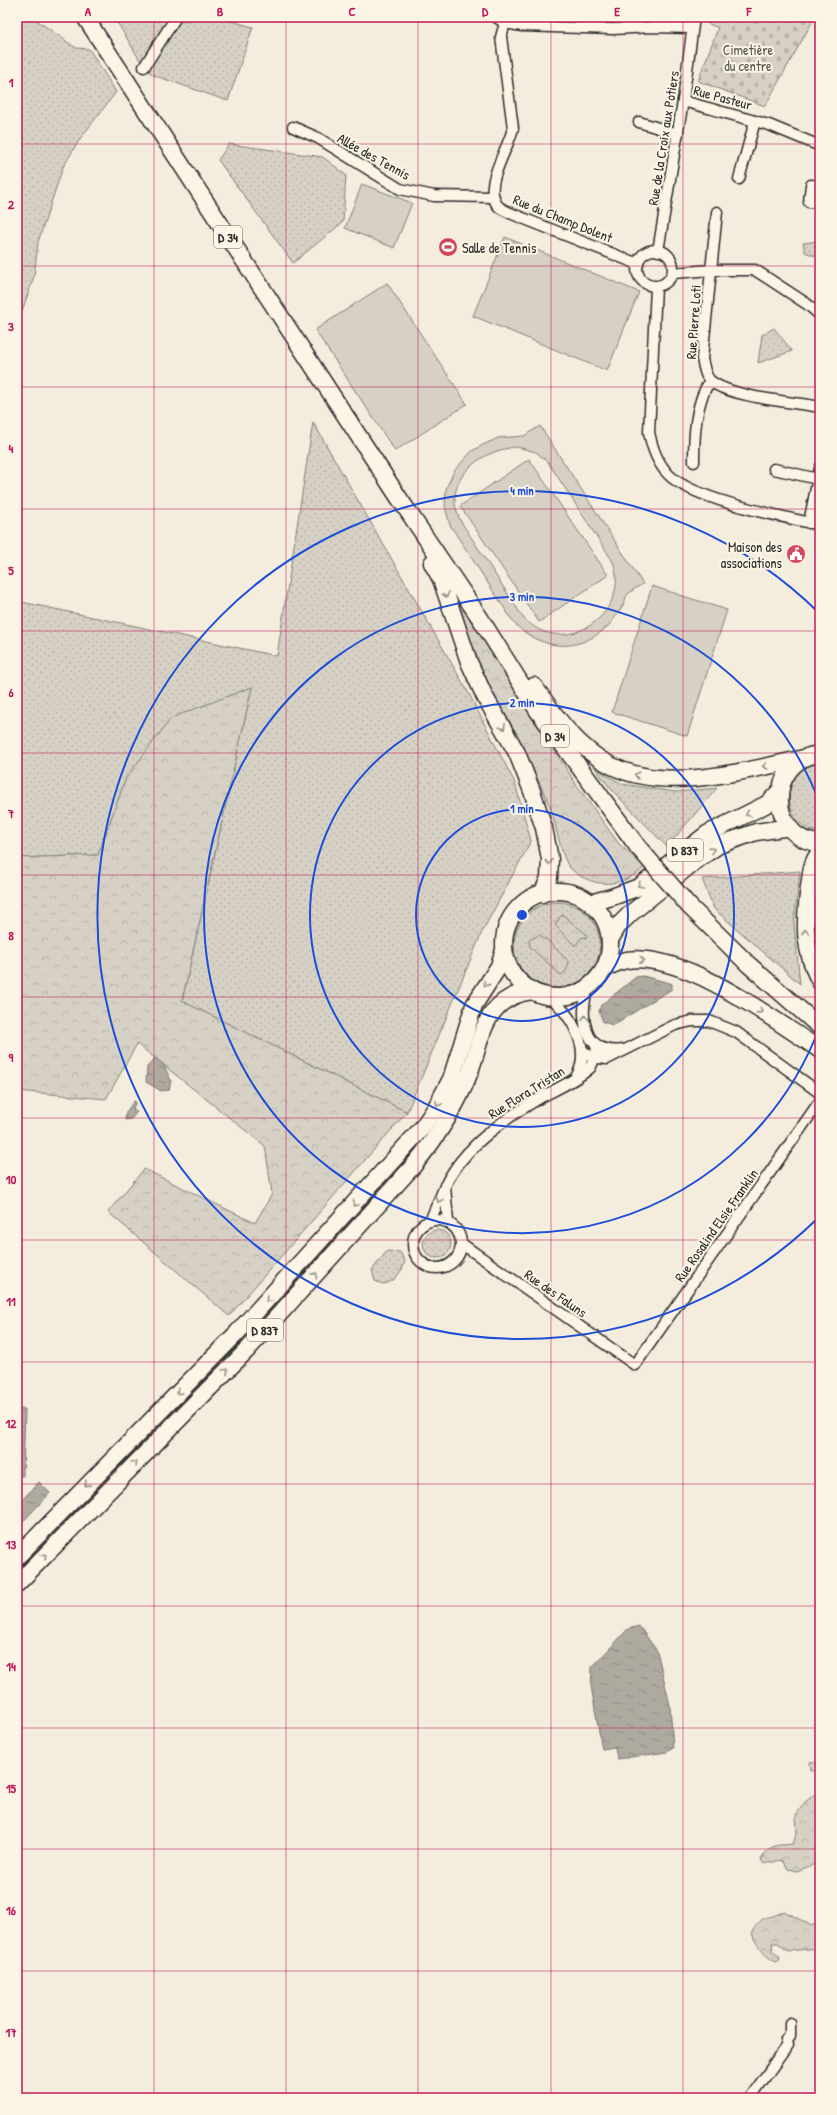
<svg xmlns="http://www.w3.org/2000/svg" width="837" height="2115" viewBox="0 0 837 2115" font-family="'Patrick Hand',sans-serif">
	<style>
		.grass { fill: url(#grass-dots); stroke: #807e78 }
		.forest { fill: url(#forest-crowns); stroke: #807e78 }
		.cemetery { fill: url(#cemetery-stones); stroke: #807e78 }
		.pitch { fill: #d6d1c4; stroke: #807e78; fill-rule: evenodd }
		.water { fill: url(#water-ripples); stroke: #7a7771 }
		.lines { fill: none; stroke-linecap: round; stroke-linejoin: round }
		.street-casing { stroke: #2b2b2b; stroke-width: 13 }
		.primary-casing { stroke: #2b2b2b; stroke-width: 19 }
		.street { stroke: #fcf5e5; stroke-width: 10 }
		.primary { stroke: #fcf5e5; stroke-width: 16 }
		.primary-bridge-casing { stroke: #2b2b2b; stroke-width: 19; stroke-linecap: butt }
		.primary-bridge { stroke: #fcf5e5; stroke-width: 16 }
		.oneway { stroke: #949088 }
		.grid { fill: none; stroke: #c2185b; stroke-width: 1; stroke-opacity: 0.55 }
		.ring { fill: none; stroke: #1d4ed8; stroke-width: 2 }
		.labels { text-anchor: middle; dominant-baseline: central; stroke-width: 4; stroke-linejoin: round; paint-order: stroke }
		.shield { fill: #fcf5e5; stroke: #6a6863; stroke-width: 1 }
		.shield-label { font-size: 13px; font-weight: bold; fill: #2b2b2b }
		.park-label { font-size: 14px; fill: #565451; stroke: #fcf5e5 }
		.street-label { font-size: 14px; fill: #2b2b2b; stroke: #fcf5e5 }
		.poi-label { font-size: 14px; fill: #2b2b2b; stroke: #fcf5e5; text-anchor: start }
		.centre { fill: #1d4ed8; stroke: #fcf5e5; stroke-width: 2 }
		.ring-label { font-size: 12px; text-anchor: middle; font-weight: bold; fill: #1d4ed8; stroke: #fcf5e5; stroke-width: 4; stroke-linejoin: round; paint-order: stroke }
		.neatline { fill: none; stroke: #c2185b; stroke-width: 1.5 }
		.grid-label { font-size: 13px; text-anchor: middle; font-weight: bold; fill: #c2185b }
	</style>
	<defs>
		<pattern id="grass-dots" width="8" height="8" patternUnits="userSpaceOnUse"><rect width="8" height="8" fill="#d6d1c4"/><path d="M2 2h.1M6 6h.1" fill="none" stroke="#b8b4a9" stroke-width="1.8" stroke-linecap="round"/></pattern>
		<pattern id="forest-crowns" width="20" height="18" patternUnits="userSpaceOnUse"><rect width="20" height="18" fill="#d6d1c4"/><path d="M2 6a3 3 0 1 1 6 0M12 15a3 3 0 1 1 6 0" fill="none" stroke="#b8b4a9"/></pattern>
		<pattern id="cemetery-stones" width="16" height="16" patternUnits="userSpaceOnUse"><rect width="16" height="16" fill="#d6d1c4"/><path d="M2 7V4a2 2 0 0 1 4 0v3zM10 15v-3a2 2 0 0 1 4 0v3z" fill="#b8b4a9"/></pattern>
		<pattern id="water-ripples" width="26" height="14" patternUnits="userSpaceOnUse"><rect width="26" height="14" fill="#afaaa0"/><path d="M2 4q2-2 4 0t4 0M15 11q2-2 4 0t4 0" fill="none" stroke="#8f8b83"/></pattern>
	</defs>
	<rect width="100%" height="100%" fill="#f4edde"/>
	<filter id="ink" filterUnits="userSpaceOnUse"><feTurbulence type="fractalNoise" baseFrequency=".025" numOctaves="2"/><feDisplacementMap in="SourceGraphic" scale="8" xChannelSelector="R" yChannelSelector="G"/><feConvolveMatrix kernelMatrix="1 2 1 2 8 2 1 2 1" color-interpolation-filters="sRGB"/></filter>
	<g filter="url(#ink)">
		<g class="grass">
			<polygon points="17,17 32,17 76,48 89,49 116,92 80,139 63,167 38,242 34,277 17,325"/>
			<polygon points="114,17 180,17 185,21 190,20 193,17 217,17 253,27 228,101 153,75 144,67"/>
			<polygon points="229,144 323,157 346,175 343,222 293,263 218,160"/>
			<polygon points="820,241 820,258 805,252 803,243"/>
			<polygon points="774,328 792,351 758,363 762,335"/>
			<polygon points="313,422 468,692 515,783 531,841 482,932 407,1112 182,1001 252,687 126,778 98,855 17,858 17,601 277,656"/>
			<path d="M820 763V833C779 826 779 767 820 763Z"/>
			<polygon points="595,768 622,784 676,792 717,788 667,847 610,788"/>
			<polygon points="800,871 794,923 800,984 714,909 702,879"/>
			<circle cx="557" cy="945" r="43"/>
			<circle cx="437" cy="1244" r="14"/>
			<path d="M387 1251 400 1252 405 1261C403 1271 393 1284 383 1284L375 1281 372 1270Z"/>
		</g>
		<g class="forest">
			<path d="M460 609 465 612 576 784 619 844 645 867C622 887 595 890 571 869 561 860 555 818 549 804 539 781 528 758 516 736 493 694 469 657 460 609Z"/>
			<polygon points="252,687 182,1001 407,1112 229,1316 108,1212 144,1169 255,1223 272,1194 265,1146 137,1044 106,1099 17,1091 17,858 98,855 126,778 171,718"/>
			<polygon points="563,915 587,935 586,937 581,938 576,945 574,945 555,925 560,917"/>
			<polygon points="539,935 547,940 569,962 566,971 561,975 530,947 529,940"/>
			<polygon points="820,1761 820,1770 811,1771 810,1762"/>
			<path d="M814 1795H820V1862L797 1871 788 1869 781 1860 764 1864 761 1860C771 1843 775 1846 793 1844L797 1832 796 1815 805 1802Z"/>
			<path d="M784 1911 812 1926 817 1922 820 1923V1948L788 1951 778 1943H772L773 1952 779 1956 780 1960 776 1962C767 1959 753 1942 752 1932 764 1912 767 1921 784 1911Z"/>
		</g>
		<polygon class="cemetery" points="708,17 815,17 765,106 698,81 718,28 707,23"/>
		<g class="pitch">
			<polygon points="362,184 412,203 394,248 345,228"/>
			<polygon points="505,237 639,292 607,371 473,316"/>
			<polygon points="387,283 467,404 395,451 315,330"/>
			<path d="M540 426 643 584C638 587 632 590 628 594 625 597 625 602 623 605 619 612 614 619 609 625 579 654 542 651 514 623L450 525 445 506 446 489 454 471 472 451 483 445 498 438 524 436ZM517 447 536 452 548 462 612 560C629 597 593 639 554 634 541 633 533 626 524 619L460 520C458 515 456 509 455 504 452 470 488 449 517 447Z"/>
			<polygon points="529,459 608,575 539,622 460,506"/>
			<polygon points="652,586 727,610 687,736 612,712"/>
		</g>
		<g class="water">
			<polygon points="643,976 670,983 672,984 672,989 613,1025 603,1022 599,1011 601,1005 636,977"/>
			<polygon points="155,1058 163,1064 171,1080 169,1090 161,1091 146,1082 147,1067"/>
			<polygon points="134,1101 136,1102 133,1108 137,1112 131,1119 125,1120 126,1112"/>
			<polygon points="17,1409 25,1409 23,1476 17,1476"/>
			<polygon points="39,1482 50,1493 17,1528 17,1505"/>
			<polygon points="639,1626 657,1651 670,1705 673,1748 667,1752 617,1759 615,1747 602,1749 591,1686 592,1667 628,1629"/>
		</g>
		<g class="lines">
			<g class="street-casing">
				<g id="street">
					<polyline points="496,17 505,23 522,26 613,29 652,27 691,28"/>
					<path d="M505 23 501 37 513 128C509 149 480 188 499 207 503 210 510 213 515 215L638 264"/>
					<polyline points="144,67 176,17"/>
					<polyline points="683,101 769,125 820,146"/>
					<polyline points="639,122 678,134"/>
					<polyline points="293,127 318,138 400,189 434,196 494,197"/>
					<polyline points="739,179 755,121"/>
					<polyline points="820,186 811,185 809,202 820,203"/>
					<path d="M717 212 702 359C704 366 705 378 712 382 732 397 792 402 820 407"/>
					<circle cx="655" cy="268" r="18"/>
					<polyline points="658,251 683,101 694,17"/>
					<polyline points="673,273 711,270 755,270 807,304 820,315"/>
					<path d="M656 287 649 432C652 448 657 463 669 475 694 500 784 517 820 525"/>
					<path d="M694 462C694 436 695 403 710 381"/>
					<polyline points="774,469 818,479"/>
					<polyline points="809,523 820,468"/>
					<path d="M588 987C579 1016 583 1056 623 1050"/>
					<path d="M550 997C571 1015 593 1049 576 1077"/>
					<polyline points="582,1050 591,1057 607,1059 675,1025 692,1021 709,1021 736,1032 820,1093"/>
					<path d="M445 1186C464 1146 506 1118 543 1096 559 1088 576 1080 590 1068L597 1054 596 1046"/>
					<circle cx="437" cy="1244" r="24"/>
					<polyline points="430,1221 445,1186 448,1222"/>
					<polyline points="462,1244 635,1365 820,1101"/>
					<polyline points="750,2098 788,2045 786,2040 790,2037 790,2023"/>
				</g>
			</g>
			<g class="primary-casing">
				<g id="primary">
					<polyline points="85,17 399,498 480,618 538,711 638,847"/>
					<polyline points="432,563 441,579 469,662 485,697 517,753 532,791 544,828 550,859 549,878 542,894"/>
					<path d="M534 686C555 716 578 749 612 766 667 793 746 771 804 758"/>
					<path d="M820 754C766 759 767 840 820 843"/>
					<path d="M820 852C811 862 811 874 809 887 804 923 803 949 820 982"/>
					<circle cx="557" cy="944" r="53"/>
					<polyline points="590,903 612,897 639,887 707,834 767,804 779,792"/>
					<polyline points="689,906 749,965 820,1027"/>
					<polyline points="610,940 618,926 630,914 694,862 719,845 756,832 790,827"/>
					<path d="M604 969C612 965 619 961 627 960 685 952 773 1019 820 1050"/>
					<polyline points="17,1557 236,1334 422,1128 435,1109 451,1079 474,1005 499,966 504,950"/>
					<path d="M17 1584 248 1349 414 1165C437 1137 456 1108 469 1074 477 1054 480 1029 493 1012 503 999 516 993 532 991"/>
				</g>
			</g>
			<use href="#street" class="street"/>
			<use href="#primary" class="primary"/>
			<g class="primary-bridge-casing">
				<polyline id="primary-bridge" points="638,847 689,906"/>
			</g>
			<use href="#primary-bridge" class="primary-bridge"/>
		</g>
		<defs><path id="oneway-chevron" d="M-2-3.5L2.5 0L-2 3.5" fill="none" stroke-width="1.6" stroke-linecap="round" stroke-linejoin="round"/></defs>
		<g class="oneway">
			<use href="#oneway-chevron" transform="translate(446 595) rotate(72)"/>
			<use href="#oneway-chevron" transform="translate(503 727) rotate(59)"/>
			<use href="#oneway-chevron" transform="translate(765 766) rotate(169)"/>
			<use href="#oneway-chevron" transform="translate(637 775) rotate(-165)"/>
			<use href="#oneway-chevron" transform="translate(748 814) rotate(157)"/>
			<use href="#oneway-chevron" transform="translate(712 850) rotate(-33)"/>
			<use href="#oneway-chevron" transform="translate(549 862) rotate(85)"/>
			<use href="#oneway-chevron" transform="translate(640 885) rotate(150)"/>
			<use href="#oneway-chevron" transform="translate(805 932) rotate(-93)"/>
			<use href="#oneway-chevron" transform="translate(642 960) rotate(6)"/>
			<use href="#oneway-chevron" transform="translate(486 984) rotate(125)"/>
			<use href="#oneway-chevron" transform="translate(760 1011) rotate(33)"/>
			<use href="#oneway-chevron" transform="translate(585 1018) rotate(-95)"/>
			<use href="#oneway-chevron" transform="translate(438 1104) rotate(119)"/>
			<use href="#oneway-chevron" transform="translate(439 1200) rotate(113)"/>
			<use href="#oneway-chevron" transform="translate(355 1204) rotate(132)"/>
			<use href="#oneway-chevron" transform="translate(315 1275) rotate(-48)"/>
			<use href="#oneway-chevron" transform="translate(268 1300) rotate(133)"/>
			<use href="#oneway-chevron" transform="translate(226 1371) rotate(-45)"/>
			<use href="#oneway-chevron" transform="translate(179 1392) rotate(135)"/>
			<use href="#oneway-chevron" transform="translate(135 1463) rotate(-45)"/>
			<use href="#oneway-chevron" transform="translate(87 1484) rotate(134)"/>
			<use href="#oneway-chevron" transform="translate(44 1556) rotate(-46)"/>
		</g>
	</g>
	<path class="grid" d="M154 17V2098M286 17V2098M418 17V2098M551 17V2098M683 17V2098M17 144H820M17 266H820M17 387H820M17 509H820M17 631H820M17 753H820M17 875H820M17 997H820M17 1118H820M17 1240H820M17 1362H820M17 1484H820M17 1606H820M17 1728H820M17 1849H820M17 1971H820"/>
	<g class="ring">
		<circle cx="522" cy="915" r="106"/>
		<circle cx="522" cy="915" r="212"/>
		<path d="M820 1026A318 318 0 1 1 820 804"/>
		<path d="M819 1217A424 424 0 1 1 819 613"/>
	</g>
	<defs>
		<g id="stadium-disc" transform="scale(1)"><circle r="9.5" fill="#d1495b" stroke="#fcf5e5"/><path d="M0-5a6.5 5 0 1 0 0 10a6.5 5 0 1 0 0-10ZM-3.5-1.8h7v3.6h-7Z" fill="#fff"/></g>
		<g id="civic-disc" transform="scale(1)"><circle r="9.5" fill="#d1495b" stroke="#fcf5e5"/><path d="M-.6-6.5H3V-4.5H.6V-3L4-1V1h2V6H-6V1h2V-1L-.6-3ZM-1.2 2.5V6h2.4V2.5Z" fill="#fff"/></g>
	</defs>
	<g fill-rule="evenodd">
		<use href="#stadium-disc" x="448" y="247"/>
		<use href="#civic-disc" x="796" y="554"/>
	</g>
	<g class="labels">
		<g class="shield">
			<rect x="214" y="226" width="28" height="22" rx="3"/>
			<rect x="541" y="725" width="28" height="22" rx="3"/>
			<rect x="667" y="839" width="36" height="22" rx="3"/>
			<rect x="247" y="1319" width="36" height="22" rx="3"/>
		</g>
		<g class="shield-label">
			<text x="228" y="237">D 34</text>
			<text x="555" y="736">D 34</text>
			<text x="685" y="850">D 837</text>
			<text x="265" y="1330">D 837</text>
		</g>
		<g class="park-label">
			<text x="748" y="49">Cimetière<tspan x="748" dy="16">du centre</tspan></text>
		</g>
		<g class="street-label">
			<text transform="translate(723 97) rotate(15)">Rue Pasteur</text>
			<text transform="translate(663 138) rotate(-81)">Rue de la Croix aux Potiers</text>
			<text transform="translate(374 156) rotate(29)">Allée des Tennis</text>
			<text transform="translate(563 218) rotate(22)">Rue du Champ Dolent</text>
			<text transform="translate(693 322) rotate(-86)">Rue Pierre Loti</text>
			<text transform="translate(526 1092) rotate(-32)">Rue Flora Tristan</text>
			<text transform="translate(716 1225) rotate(-55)">Rue Rosalind Elsie Franklin</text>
			<text transform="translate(556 1293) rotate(35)">Rue des Faluns</text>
		</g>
		<g class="poi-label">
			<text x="462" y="247">Salle de Tennis</text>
			<text x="782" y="546" text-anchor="end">Maison des<tspan x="782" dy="16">associations</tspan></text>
		</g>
	</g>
	<circle cx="522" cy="915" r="6" class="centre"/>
	<g class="ring-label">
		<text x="522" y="495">4 min</text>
		<text x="522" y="601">3 min</text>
		<text x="522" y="707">2 min</text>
		<text x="522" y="813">1 min</text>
	</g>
	<rect width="837" height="2115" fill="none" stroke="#fcf5e5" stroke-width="44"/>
	<rect x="22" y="22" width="793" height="2071" class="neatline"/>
	<g class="grid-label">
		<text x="88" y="16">A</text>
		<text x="220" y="16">B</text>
		<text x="352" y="16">C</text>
		<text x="485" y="16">D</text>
		<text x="617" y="16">E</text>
		<text x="749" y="16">F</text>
		<text x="11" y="87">1</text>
		<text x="11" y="209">2</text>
		<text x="11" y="331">3</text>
		<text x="11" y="453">4</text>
		<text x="11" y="575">5</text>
		<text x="11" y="697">6</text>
		<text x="11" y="818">7</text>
		<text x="11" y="940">8</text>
		<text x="11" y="1062">9</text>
		<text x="11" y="1184">10</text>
		<text x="11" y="1306">11</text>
		<text x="11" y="1428">12</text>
		<text x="11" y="1549">13</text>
		<text x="11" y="1671">14</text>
		<text x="11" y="1793">15</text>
		<text x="11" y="1915">16</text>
		<text x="11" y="2037">17</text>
	</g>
</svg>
